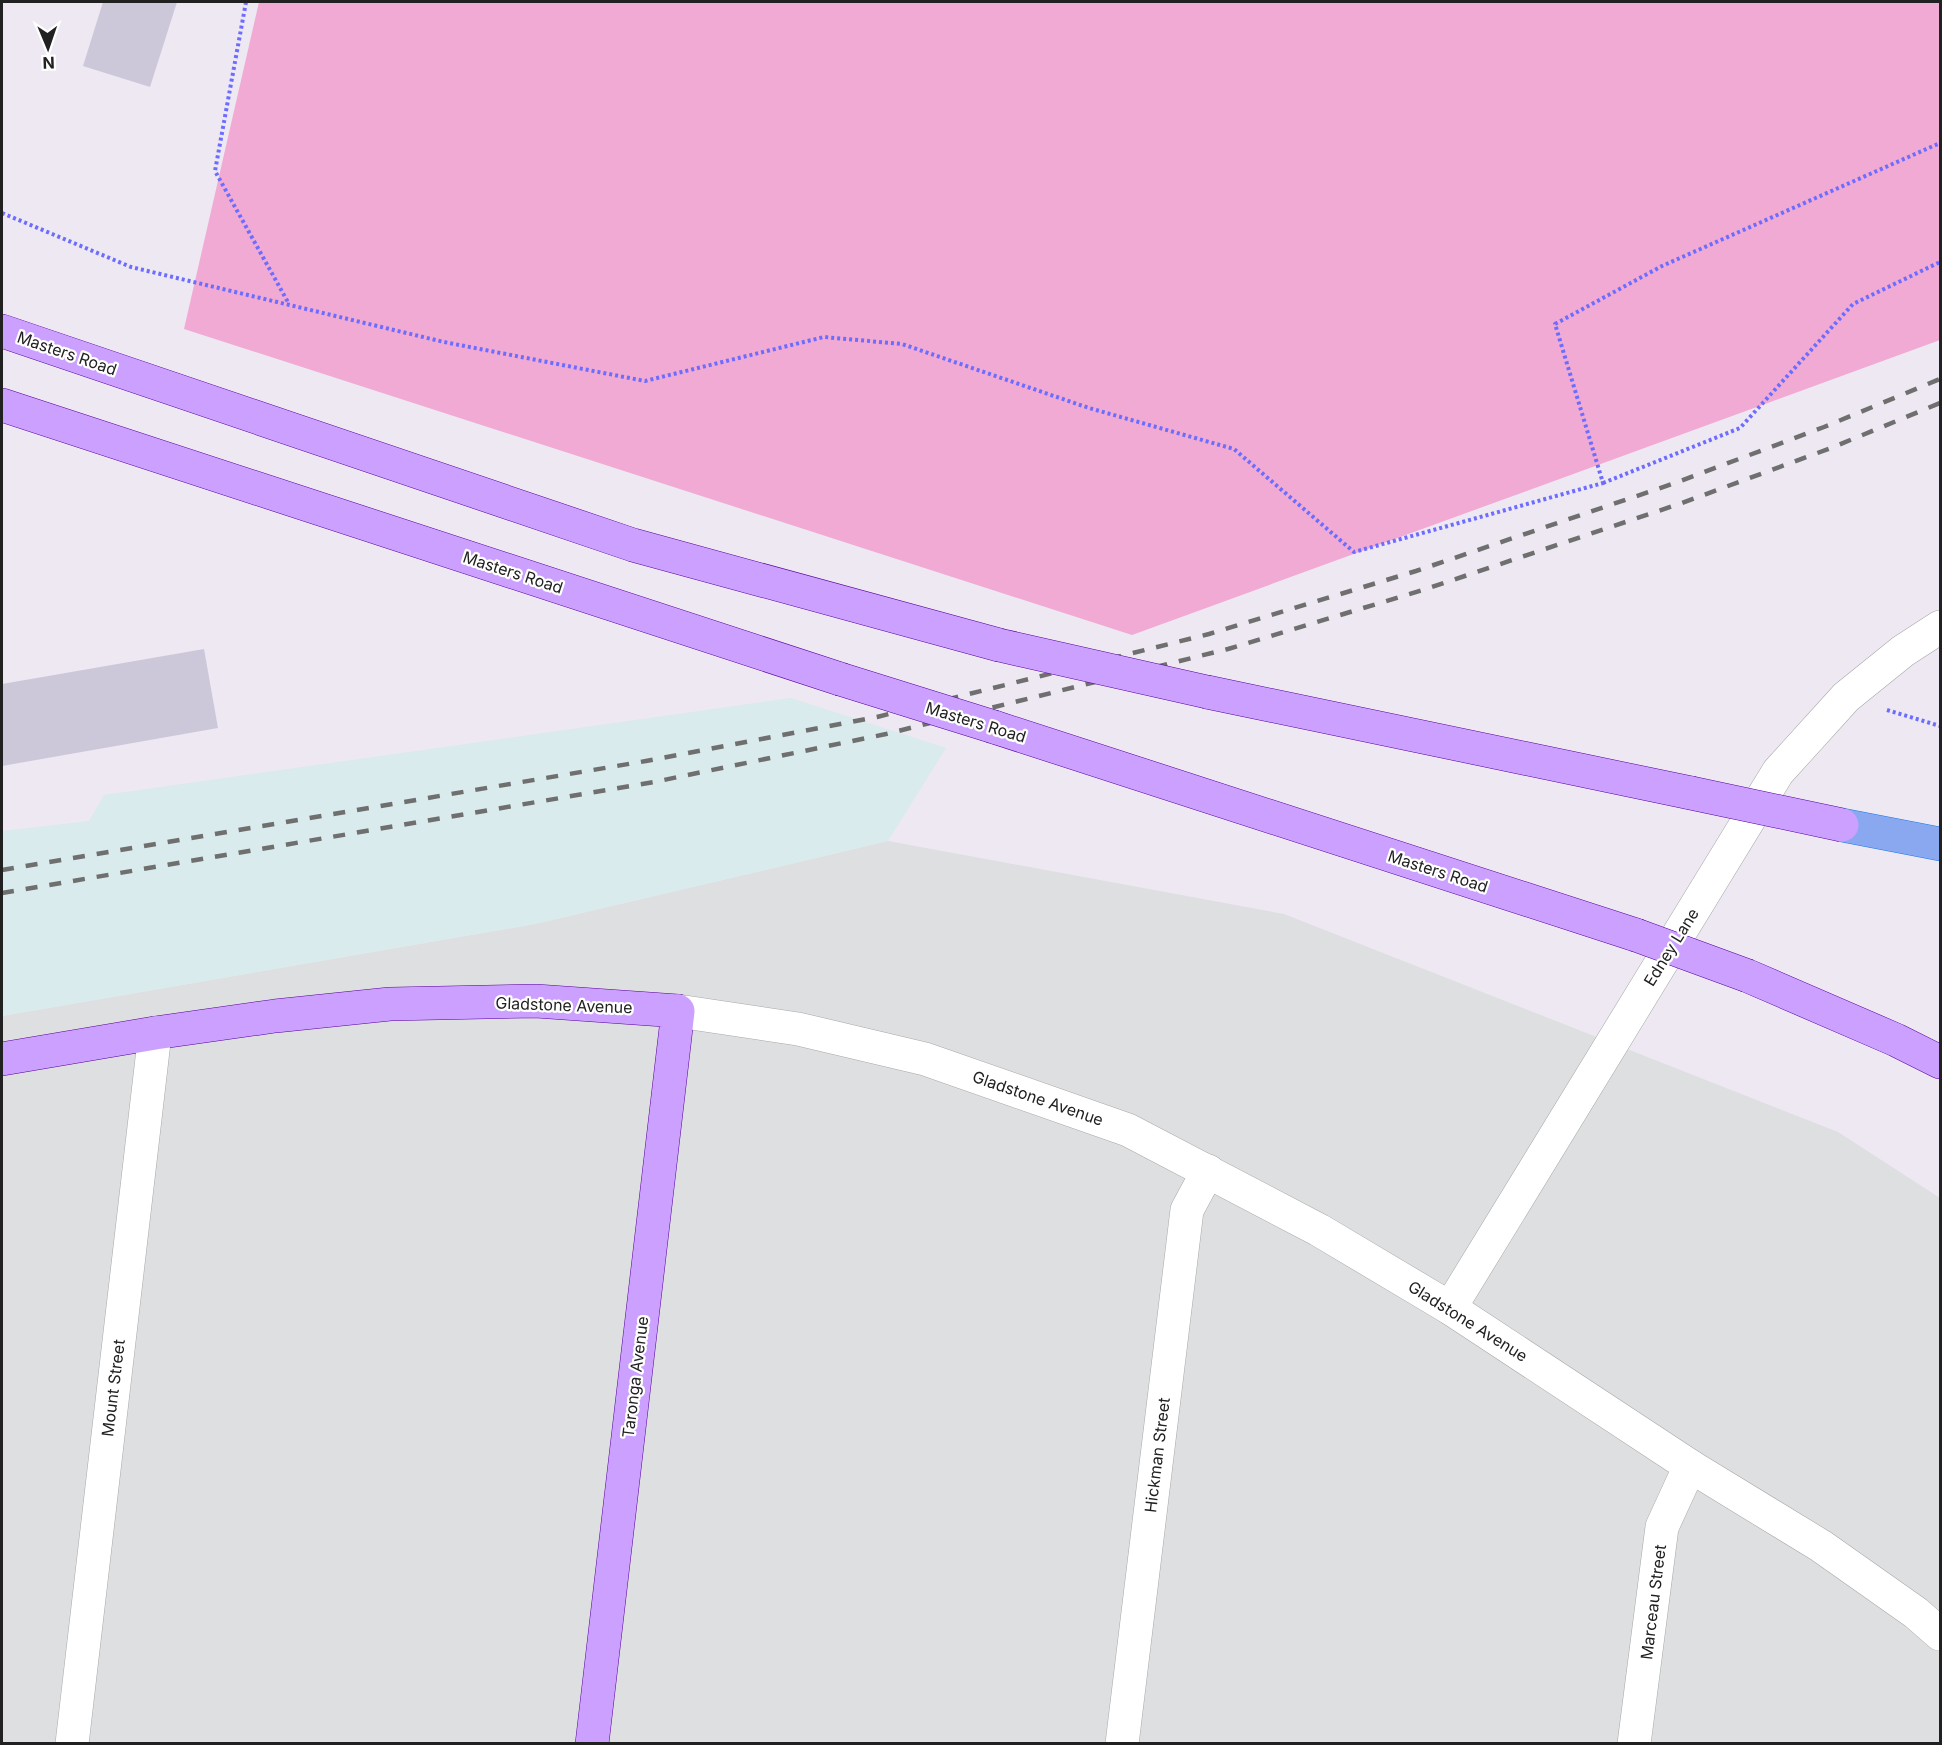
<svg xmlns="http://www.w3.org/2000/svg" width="1942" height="1745" viewBox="0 0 1942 1745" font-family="Inter,sans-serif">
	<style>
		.residential { fill: #dedfe0 }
		.industrial { fill: #d9ebec }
		.grass { fill: #f0aad4 }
		.building { fill: #cdc7da }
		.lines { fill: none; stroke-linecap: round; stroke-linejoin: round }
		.minor-casing { stroke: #a8a8a8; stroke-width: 34 }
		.major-casing { stroke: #58009f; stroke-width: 34 }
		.highway-casing { stroke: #1a79eb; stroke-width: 34 }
		.path { stroke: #6c6dff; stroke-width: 4; stroke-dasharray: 3 3; stroke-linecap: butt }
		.minor { stroke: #fff; stroke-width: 33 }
		.major { stroke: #cba0ff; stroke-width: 33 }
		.highway { stroke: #8aa8ef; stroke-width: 33 }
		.rail { stroke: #6f6f6f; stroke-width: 4.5; stroke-dasharray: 12 12; stroke-linecap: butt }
		.major-bridge-casing { stroke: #58009f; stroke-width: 34; stroke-linecap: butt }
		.major-bridge { stroke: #cba0ff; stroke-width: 33 }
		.labels { text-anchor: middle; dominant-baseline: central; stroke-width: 4.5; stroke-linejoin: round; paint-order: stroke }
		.street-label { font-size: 16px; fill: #212121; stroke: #fff }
	</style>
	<rect width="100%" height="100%" fill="#eee8f2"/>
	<polygon class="residential" points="888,841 1284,914 1838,1132 1940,1198 1940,1743 2,1744 2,1016 535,924"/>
	<polygon class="industrial" points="791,698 946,748 888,841 535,924 2,1016 2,831 89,821 104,795"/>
	<polygon class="grass" points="259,2 1940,2 1940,340 1132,635 184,329"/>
	<g class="building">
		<polygon points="103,2 177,2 150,87 83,66"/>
		<polygon points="204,649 218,728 2,766 2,684"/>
	</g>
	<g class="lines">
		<g class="minor-casing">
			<g id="minor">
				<polyline points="678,1011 798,1029 925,1059 1128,1130 1319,1230 1450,1308 1690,1466 1821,1546 1916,1613 1940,1634"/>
				<polyline points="1450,1308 1778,772 1846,697 1903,651 1940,627"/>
				<polyline points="72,1744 155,1033"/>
				<polyline points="1122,1744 1187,1210 1208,1171"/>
				<polyline points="1634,1744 1662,1527 1690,1466"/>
			</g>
		</g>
		<g class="major-casing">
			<g id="major">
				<polyline points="2,331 633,545 999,645"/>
				<polyline points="2,405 840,679"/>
				<polyline points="1207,692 1691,793"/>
				<polyline points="994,727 1636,935"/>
				<polyline points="1748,976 1896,1040 1940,1062"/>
				<polyline points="2,1059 155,1033 275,1016 390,1004 536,1001 678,1011 592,1744"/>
			</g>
		</g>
		<g class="highway-casing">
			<polyline id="highway" points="1842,825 1940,844"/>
		</g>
		<g class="path">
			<polyline points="246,2 215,171 289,304"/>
			<polyline points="2,213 131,267 444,342 645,381 824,337 902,344 1089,408 1234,449 1354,552 1603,483 1555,324 1662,266 1940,143"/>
			<polyline points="1603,483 1740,428 1853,304 1940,262"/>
			<polyline points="1887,710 1940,726"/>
		</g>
		<use href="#minor" class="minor"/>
		<use href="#major" class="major"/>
		<use href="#highway" class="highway"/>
		<g class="rail">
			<polyline points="2,870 646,761 877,717 1209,634 1416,571 1675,483 1824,427 1940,379"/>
			<polyline points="2,893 654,782 886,734 1228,649 1426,589 1682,503 1831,448 1940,403"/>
		</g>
		<g class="major-bridge-casing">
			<g id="major-bridge">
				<polyline points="999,645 1207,692"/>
				<polyline points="840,679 994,727"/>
				<polyline points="1691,793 1842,825"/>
				<polyline points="1636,935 1748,976"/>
			</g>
		</g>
		<use href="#major-bridge" class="major-bridge"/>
	</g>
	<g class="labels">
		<g class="street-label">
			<text transform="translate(67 353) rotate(19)">Masters Road</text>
			<text transform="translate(513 572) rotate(18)">Masters Road</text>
			<text transform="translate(976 722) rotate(17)">Masters Road</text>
			<text transform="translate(1438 871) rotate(18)">Masters Road</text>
			<text transform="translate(1671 947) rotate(-58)">Edney Lane</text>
			<text transform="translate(564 1005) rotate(2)">Gladstone Avenue</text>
			<text transform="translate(1038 1098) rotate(19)">Gladstone Avenue</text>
			<text transform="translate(1468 1321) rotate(32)">Gladstone Avenue</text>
			<text transform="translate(635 1377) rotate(-83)">Taronga Avenue</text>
			<text transform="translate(113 1388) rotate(-83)">Mount Street</text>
			<text transform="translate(1157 1455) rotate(-83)">Hickman Street</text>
			<text transform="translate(1653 1602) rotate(-83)">Marceau Street</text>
		</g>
	</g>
	<rect width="1942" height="1745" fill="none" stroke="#212121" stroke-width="6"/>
	<g transform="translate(48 48) rotate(178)" stroke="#ffffff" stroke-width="4.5" paint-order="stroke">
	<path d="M0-4.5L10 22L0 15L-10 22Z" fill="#212121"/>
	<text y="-9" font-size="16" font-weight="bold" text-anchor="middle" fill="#212121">N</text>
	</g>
</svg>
